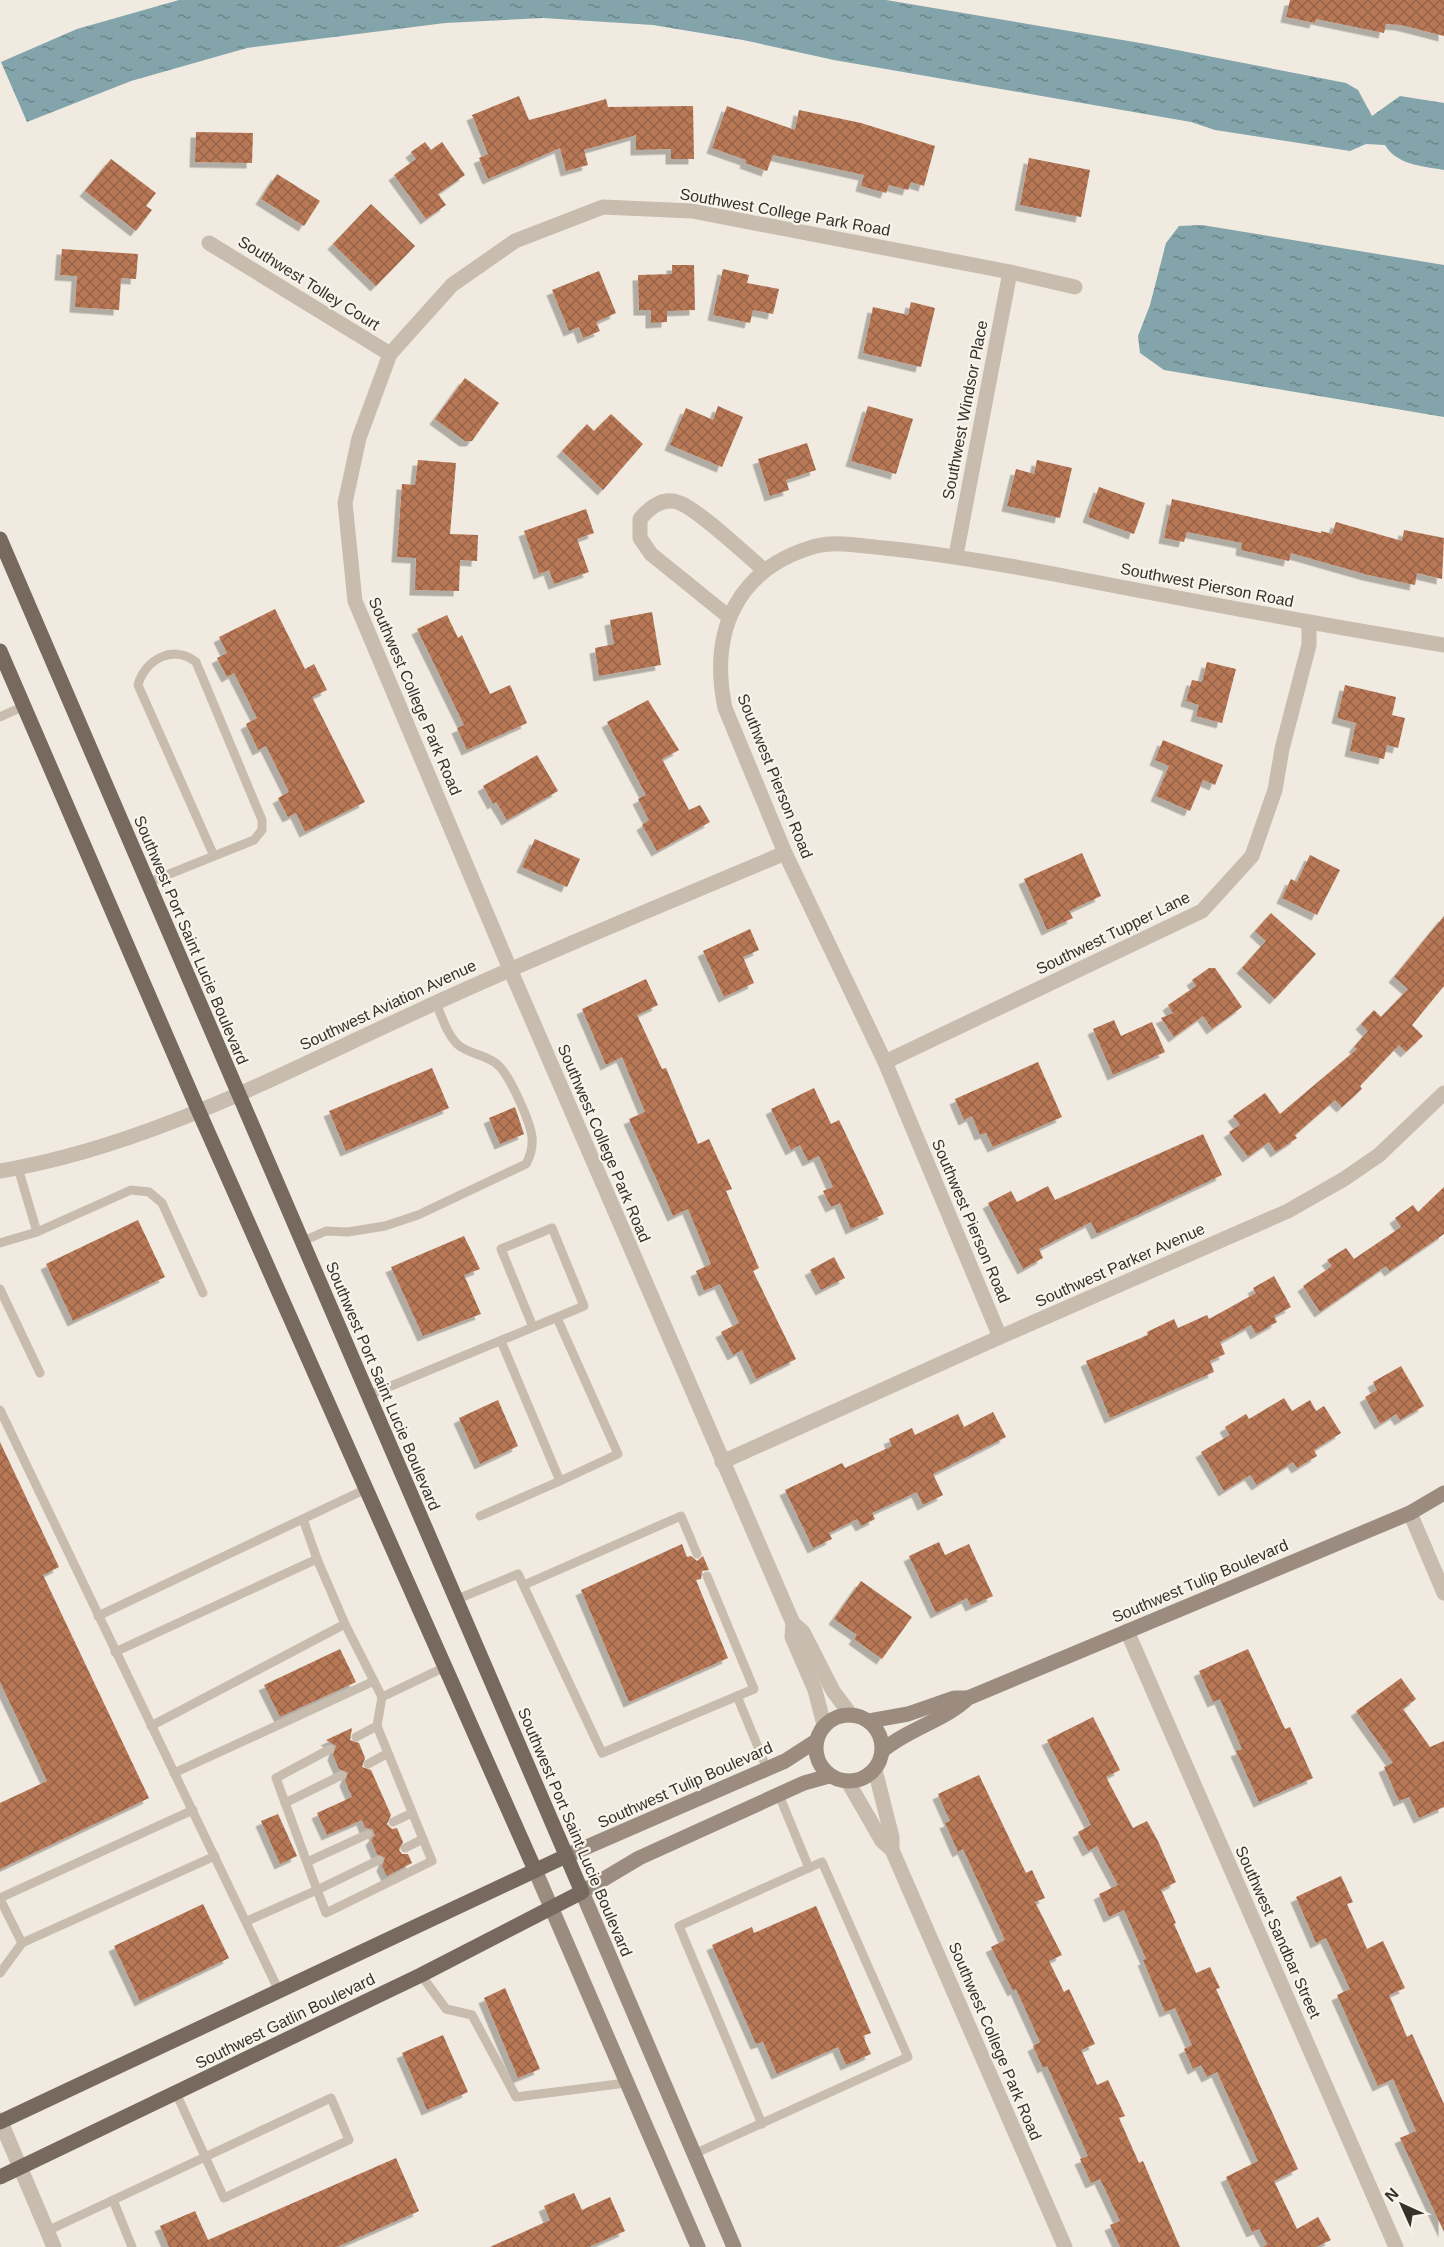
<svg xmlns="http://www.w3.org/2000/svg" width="1444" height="2247" viewBox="0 0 1444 2247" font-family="Arial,sans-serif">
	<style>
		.water { fill: url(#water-ripples) }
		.building { fill: url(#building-cross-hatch); filter: url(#shadow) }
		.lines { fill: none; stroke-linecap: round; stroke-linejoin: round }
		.lane { stroke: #c7bcad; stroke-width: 9 }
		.street { stroke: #c7bcad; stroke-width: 15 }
		.secondary { stroke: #9b8c7f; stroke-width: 15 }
		.primary { stroke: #77695e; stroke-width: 15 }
		.labels { text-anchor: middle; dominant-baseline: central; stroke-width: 4.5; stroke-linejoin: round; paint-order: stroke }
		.street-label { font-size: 16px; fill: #37302b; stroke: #f8f4ec }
	</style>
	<defs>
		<pattern id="water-ripples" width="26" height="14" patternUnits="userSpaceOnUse" patternTransform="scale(1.5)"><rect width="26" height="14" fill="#82a4aa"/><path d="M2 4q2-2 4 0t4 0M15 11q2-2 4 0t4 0" fill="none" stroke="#6b868b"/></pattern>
		<pattern id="building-cross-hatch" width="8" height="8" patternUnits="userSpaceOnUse" patternTransform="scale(1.5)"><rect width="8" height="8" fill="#b87857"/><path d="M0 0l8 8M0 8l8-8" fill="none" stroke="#966348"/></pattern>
		<filter id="shadow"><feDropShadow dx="-5.5" dy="5.5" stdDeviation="0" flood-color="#0004"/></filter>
	</defs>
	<rect width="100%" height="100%" fill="#f0eae0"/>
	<g class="water">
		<path d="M179 0H886L1146 44 1346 83 1358 90 1372 116 1400 96 1444 103V170C1422 166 1397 165 1385 145L1366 144 1350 151 1215 130 1191 122 834 60 743 40 653 25 543 18 445 23 247 48 131 81 27 122 1 62 77 29Z"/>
		<polygon points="1202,225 1444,265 1444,417 1164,370 1140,353 1138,336 1150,305 1166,243 1179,226"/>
	</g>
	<g class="building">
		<polygon points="1290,0 1444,0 1444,36 1401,25 1386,24 1384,33 1316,19 1315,23 1286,17"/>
		<polygon points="519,96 529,120 606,99 608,107 693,106 694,159 671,159 671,149 636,150 636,135 584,150 588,165 566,171 560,148 488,179 479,158 488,154 472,115"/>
		<polygon points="727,106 795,130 799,110 861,123 935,146 924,186 911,182 908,190 889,185 886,193 861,186 864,175 773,155 767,171 745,163 746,160 712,148"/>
		<polygon points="196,132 253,133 252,163 195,162"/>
		<polygon points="425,142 431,150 442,142 465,175 438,194 446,205 426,219 394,175 416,159 411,152"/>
		<polygon points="1029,158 1090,170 1081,217 1020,205"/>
		<polygon points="111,159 156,193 146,206 152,210 136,231 85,191"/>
		<polygon points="277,174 320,201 304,226 261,199"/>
		<polygon points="371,204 415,246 376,286 333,244"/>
		<polygon points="62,249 138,254 136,279 121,278 119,310 75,307 77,276 60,275"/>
		<polygon points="672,265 694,265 695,310 667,311 667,322 651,323 651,310 639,310 638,275 672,274"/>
		<polygon points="723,269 749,275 747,283 779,289 773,314 753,310 750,323 713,315"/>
		<polygon points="599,271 616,313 596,322 600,331 583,338 579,327 569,331 552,290"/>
		<polygon points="911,302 935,308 921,367 863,353 873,307 908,315"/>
		<polygon points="465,378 499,403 472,441 465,441 435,419"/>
		<polygon points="718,406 743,417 722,467 670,445 686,408 713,420"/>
		<polygon points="868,406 913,419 896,474 851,461"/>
		<polygon points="611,414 643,444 603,490 562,451 587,424 594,431"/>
		<polygon points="807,443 816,470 786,480 789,490 770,496 758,459"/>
		<polygon points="418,460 456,463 450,534 478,535 477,561 460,560 459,591 415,590 416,558 397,557 402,484 415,485"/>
		<polygon points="1037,460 1072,468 1060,518 1007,506 1016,469 1034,474"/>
		<polygon points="1099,487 1145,503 1134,534 1088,517"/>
		<polygon points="1172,499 1321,533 1321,531 1332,534 1336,522 1402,541 1404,530 1444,538 1442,579 1417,573 1415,585 1368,575 1291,553 1289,561 1241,550 1242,543 1187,532 1184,542 1164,538"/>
		<polygon points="586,509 594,533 577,539 589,572 554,584 549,570 539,574 524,531"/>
		<polygon points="275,609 305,669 314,664 327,690 312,697 365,802 305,832 296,813 288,817 278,798 289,792 266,746 258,750 246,724 257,718 234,673 227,677 217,658 227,653 219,637"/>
		<polygon points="652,612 661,665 599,676 595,648 614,644 610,620"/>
		<polygon points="447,615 458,638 462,635 490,694 510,685 527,723 467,750 457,728 464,725 417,629"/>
		<polygon points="1207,662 1236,669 1222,723 1196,716 1199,705 1186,701 1192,680 1202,682"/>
		<polygon points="1345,685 1396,697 1392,715 1405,718 1398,748 1387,745 1384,759 1350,751 1356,723 1337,718"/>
		<polygon points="648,700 679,750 662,759 689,810 700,805 710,822 657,851 642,825 649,820 638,799 646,795 607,722"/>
		<polygon points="1163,740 1223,765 1215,785 1203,780 1190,811 1156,796 1169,766 1155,760"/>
		<polygon points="537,755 558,791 507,820 496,802 493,804 483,786"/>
		<polygon points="535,839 580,859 567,887 522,867"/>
		<polygon points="1082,853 1101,896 1069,911 1073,918 1047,930 1024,879"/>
		<polygon points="1310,855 1340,870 1317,915 1282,898 1291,879 1297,882"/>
		<polygon points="1271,913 1316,954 1275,999 1242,968 1266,941 1255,931"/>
		<polygon points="1444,916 1444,986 1412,1025 1423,1036 1406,1052 1399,1045 1360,1086 1362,1089 1342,1107 1335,1100 1295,1135 1297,1138 1276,1152 1269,1142 1248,1157 1229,1132 1240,1125 1233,1116 1265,1093 1280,1114 1357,1049 1354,1047 1368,1031 1361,1024 1374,1010 1381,1017 1408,989 1394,977"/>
		<polygon points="750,929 759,950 743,957 754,983 724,997 703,951"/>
		<polygon points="1209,968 1215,968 1242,1007 1212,1029 1203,1016 1174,1037 1161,1018 1173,1013 1168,1005 1196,986 1192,980"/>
		<polygon points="646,979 658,1005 637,1015 662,1069 666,1068 698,1144 709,1139 732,1189 726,1191 759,1268 753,1271 796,1359 756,1379 742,1350 733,1355 721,1332 739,1323 720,1284 704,1291 696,1271 711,1264 688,1209 673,1216 629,1119 645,1112 622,1057 606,1065 582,1009"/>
		<polygon points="1114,1020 1121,1036 1152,1022 1165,1052 1113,1075 1093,1029"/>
		<polygon points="1038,1062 1062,1117 993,1147 986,1133 980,1135 972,1116 964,1120 955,1099"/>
		<polygon points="432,1068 449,1108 346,1151 329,1111"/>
		<polygon points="814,1088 831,1124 839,1120 884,1214 851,1229 840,1203 831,1207 823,1191 833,1187 819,1156 808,1161 800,1145 791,1150 771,1109"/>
		<polygon points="515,1107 524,1134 500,1144 489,1118"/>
		<polygon points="1203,1134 1222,1175 1097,1234 1091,1222 1039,1249 1043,1258 1023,1269 988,1203 1011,1191 1017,1202 1048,1186 1055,1200"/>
		<polygon points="1444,1187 1444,1234 1390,1271 1386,1266 1320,1312 1303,1286 1332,1266 1327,1260 1346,1248 1354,1259 1401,1227 1395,1218 1413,1205 1418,1212"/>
		<polygon points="138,1220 165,1277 73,1321 46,1264"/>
		<polygon points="464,1236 480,1269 464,1275 481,1314 423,1336 391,1267"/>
		<polygon points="834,1257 845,1278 821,1290 810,1270"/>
		<polygon points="1274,1276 1291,1307 1274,1316 1277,1322 1256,1334 1251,1325 1220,1342 1225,1354 1210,1361 1214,1372 1110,1418 1086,1361 1148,1335 1147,1332 1174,1319 1178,1328 1207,1315 1209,1319 1256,1293 1253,1288"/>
		<polygon points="1401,1366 1424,1406 1400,1420 1396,1414 1380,1424 1365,1397 1377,1390 1373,1382"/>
		<polygon points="1284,1398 1292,1411 1310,1400 1316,1411 1324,1406 1341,1433 1314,1450 1317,1456 1297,1468 1293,1462 1257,1485 1250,1475 1224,1491 1201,1452 1230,1435 1225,1427 1246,1414 1249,1419"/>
		<polygon points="498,1400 518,1446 480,1464 459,1418"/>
		<polygon points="993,1412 1006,1437 933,1474 943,1495 923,1505 917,1492 872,1513 875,1519 861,1526 857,1519 829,1533 832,1539 813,1548 785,1490 842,1463 845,1468 892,1446 889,1439 912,1428 915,1435 958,1414 964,1427"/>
		<polygon points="0,1442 59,1567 43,1575 149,1798 0,1869 0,1803 47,1781 0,1682"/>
		<polygon points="939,1542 945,1555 969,1544 993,1596 971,1606 967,1598 936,1613 909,1556"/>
		<polygon points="682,1544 687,1557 691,1556 697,1561 703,1556 709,1570 702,1571 701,1579 696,1580 728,1658 629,1702 581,1590"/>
		<polygon points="861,1581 912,1617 882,1659 854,1639 857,1635 834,1619"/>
		<polygon points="340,1649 356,1682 280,1717 264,1685"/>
		<polygon points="1248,1649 1285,1729 1290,1727 1313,1778 1259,1802 1236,1751 1242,1749 1220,1699 1213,1702 1199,1671"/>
		<polygon points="1401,1678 1416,1699 1403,1709 1430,1747 1444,1741 1444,1807 1419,1818 1409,1797 1399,1801 1384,1767 1393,1763 1356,1711"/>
		<polygon points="1093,1717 1120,1770 1106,1777 1133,1828 1147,1821 1158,1841 1176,1882 1161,1890 1176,1923 1174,1924 1196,1973 1210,1967 1220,1988 1216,1989 1298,2169 1274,2181 1297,2229 1318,2217 1331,2240 1316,2247 1263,2247 1267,2244 1259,2229 1252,2232 1226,2177 1258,2161 1217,2072 1207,2077 1201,2065 1193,2069 1184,2049 1192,2045 1175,2008 1165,2012 1143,1960 1146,1959 1124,1910 1109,1917 1099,1894 1118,1885 1097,1846 1088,1851 1078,1832 1091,1825 1047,1740"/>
		<polygon points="352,1728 350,1740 359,1743 365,1758 362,1767 371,1770 391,1815 387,1824 392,1829 397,1828 403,1842 399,1850 402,1854 408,1854 412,1863 387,1876 382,1866 385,1858 377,1854 371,1840 375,1835 372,1829 365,1828 362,1820 327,1835 317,1813 352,1797 345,1781 348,1773 339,1769 333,1755 336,1746 326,1740"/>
		<polygon points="979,1775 1026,1873 1032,1870 1045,1898 1035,1902 1062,1955 1049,1961 1064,1992 1069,1989 1095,2044 1081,2050 1097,2085 1108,2080 1125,2116 1119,2118 1139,2163 1143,2161 1180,2247 1120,2247 1110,2225 1120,2221 1100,2179 1091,2183 1080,2159 1088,2156 1047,2066 1043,2068 1033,2046 1040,2042 1016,1989 1013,1991 991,1947 1005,1940 963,1849 958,1852 945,1823 950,1821 938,1794"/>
		<polygon points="278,1814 297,1856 280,1864 261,1821"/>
		<polygon points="1341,1876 1353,1902 1347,1904 1367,1949 1383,1941 1405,1988 1389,1995 1407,2037 1412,2034 1444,2104 1444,2232 1400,2138 1416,2131 1393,2079 1378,2086 1337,1995 1350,1989 1326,1938 1316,1943 1296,1897"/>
		<polygon points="203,1904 229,1958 140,2001 114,1946"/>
		<polygon points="816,1906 871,2033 863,2036 871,2054 846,2065 838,2047 777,2074 763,2042 756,2044 712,1945 752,1927 754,1933"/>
		<polygon points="505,1988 540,2069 518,2078 484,1998"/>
		<polygon points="443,2035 468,2092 427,2110 402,2053"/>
		<polygon points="396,2158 419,2211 337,2247 169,2247 160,2226 195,2211 208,2240"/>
		<polygon points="574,2193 582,2210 610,2197 625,2231 589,2247 490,2247 550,2220 544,2206"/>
	</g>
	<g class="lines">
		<g class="lane">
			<polyline points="0,717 24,706"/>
			<path d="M147 883 254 840 262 830V820L196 662C174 644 145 659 138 685L214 856"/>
			<polyline points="18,1168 37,1232"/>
			<path d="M301 1242 326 1231 348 1232 385 1226 418 1215 526 1164C531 1155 533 1148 532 1137 530 1121 510 1076 498 1065 487 1054 469 1055 457 1044 446 1032 442 1017 436 1003"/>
			<polyline points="0,1243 37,1232 131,1190 149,1192 162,1203 203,1293"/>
			<polyline points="0,1289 40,1373"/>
			<polyline points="501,1341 560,1481 618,1454 557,1318"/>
			<polyline points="367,1396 584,1306 552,1228 501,1249 533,1327"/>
			<polyline points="0,1410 279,1991"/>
			<polyline points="480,1516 560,1481"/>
			<polyline points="303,1519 317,1559"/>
			<polyline points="524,1585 681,1516 697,1554"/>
			<polyline points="455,1600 518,1574 602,1753 754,1689 707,1576"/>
			<polyline points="98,1616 366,1489"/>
			<polyline points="115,1652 317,1559 345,1624"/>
			<polyline points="737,1696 767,1769"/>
			<polyline points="151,1726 345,1624 382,1697"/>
			<polyline points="377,1726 423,1839 405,1848"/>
			<polyline points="356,1737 377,1726 382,1697 445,1667"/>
			<polyline points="368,1764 388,1753"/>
			<polyline points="174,1773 374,1681"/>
			<polyline points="779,1795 809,1868"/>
			<polyline points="285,1803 342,1775"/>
			<polyline points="393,1822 412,1813"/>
			<polyline points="379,1860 317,1890 326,1913 432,1861 423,1839"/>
			<polyline points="307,1862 368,1834"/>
			<polyline points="0,1898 193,1810"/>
			<polyline points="0,1899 22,1943 0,1973"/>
			<polyline points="247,1921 317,1890 276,1778 330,1749"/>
			<polyline points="22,1943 215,1856"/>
			<polyline points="421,1975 446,2009 472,2015 516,2097 626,2083"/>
			<polyline points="694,2154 908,2057 822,1862 679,1926 762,2124"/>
			<polyline points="113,2200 132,2247"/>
			<path d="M47 2231C142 2187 236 2142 331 2098L349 2140 224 2198 176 2093"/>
		</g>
		<g class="street">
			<polyline points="209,243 390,354"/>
			<polyline points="956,555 1010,272"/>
			<path d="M729 617 651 554 640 538V519C650 507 664 496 680 503 700 511 745 554 764 570"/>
			<polyline points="885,1062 1202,911 1252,856 1275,790 1282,749 1309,645 1309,623"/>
			<path d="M0 1171C149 1146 282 1073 418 1011 539 955 662 905 785 853"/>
			<path d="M1000 1337 885 1062 785 853 725 708C709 631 737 568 816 546 838 541 862 546 884 548 943 554 1001 564 1059 575 1187 600 1315 624 1444 645"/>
			<polyline points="722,1462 1000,1337 1288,1211 1344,1179 1379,1155 1444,1093"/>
			<polyline points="1410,1513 1444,1593"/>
			<polyline points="793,1623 792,1637 815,1690 824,1725"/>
			<polyline points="1127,1631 1396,2247"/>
			<polyline points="851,1715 833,1691 803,1632 793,1623 510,969 355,601 345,503 359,438 390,354 452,285 515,241 603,207 692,211 1010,272 1075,287"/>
			<polyline points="875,1770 892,1837 892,1850"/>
			<polyline points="848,1782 882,1841 892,1850 1065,2247"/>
			<polyline points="0,2120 54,2247"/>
		</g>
		<g class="secondary">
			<circle cx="849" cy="1748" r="33"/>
			<polyline points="869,1721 908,1714 954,1698 968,1698"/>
			<path d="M882 1751C909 1728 946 1720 968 1698L1410 1513 1444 1493"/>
			<polyline points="566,1856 785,1761 816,1741"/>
			<polyline points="535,1870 698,2247"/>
			<polyline points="734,2247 582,1892 639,1858 804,1783 829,1776"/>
		</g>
		<g class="primary">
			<polyline points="0,539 582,1892 421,1975 0,2177"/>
			<polyline points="0,651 199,1112 535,1870"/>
			<polyline points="0,2122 566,1856"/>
		</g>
	</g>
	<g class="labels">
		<g class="street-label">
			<text transform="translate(785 212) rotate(10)">Southwest College Park Road</text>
			<text transform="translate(309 283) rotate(32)">Southwest Tolley Court</text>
			<text transform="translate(965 410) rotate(-79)">Southwest Windsor Place</text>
			<text transform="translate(1207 585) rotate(11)">Southwest Pierson Road</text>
			<text transform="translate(415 696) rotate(67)">Southwest College Park Road</text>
			<text transform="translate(775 776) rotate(68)">Southwest Pierson Road</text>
			<text transform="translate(1113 933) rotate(-26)">Southwest Tupper Lane</text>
			<text transform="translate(191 940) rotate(67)">Southwest Port Saint Lucie Boulevard</text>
			<text transform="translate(388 1005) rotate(-25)">Southwest Aviation Avenue</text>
			<text transform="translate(604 1143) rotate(67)">Southwest College Park Road</text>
			<text transform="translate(971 1221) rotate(67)">Southwest Pierson Road</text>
			<text transform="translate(1120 1265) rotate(-24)">Southwest Parker Avenue</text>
			<text transform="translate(383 1386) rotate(67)">Southwest Port Saint Lucie Boulevard</text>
			<text transform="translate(1200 1581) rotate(-23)">Southwest Tulip Boulevard</text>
			<text transform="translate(685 1785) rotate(-24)">Southwest Tulip Boulevard</text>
			<text transform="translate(575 1832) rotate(67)">Southwest Port Saint Lucie Boulevard</text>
			<text transform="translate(1278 1932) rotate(66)">Southwest Sandbar Street</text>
			<text transform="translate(285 2021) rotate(-26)">Southwest Gatlin Boulevard</text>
			<text transform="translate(995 2041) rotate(67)">Southwest College Park Road</text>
		</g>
	</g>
	<g transform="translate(1402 2205) rotate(315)" stroke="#f8f4ec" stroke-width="4.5" paint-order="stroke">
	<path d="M0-4.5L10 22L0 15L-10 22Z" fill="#37302b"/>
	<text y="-9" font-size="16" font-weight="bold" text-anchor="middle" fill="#37302b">N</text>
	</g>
</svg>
